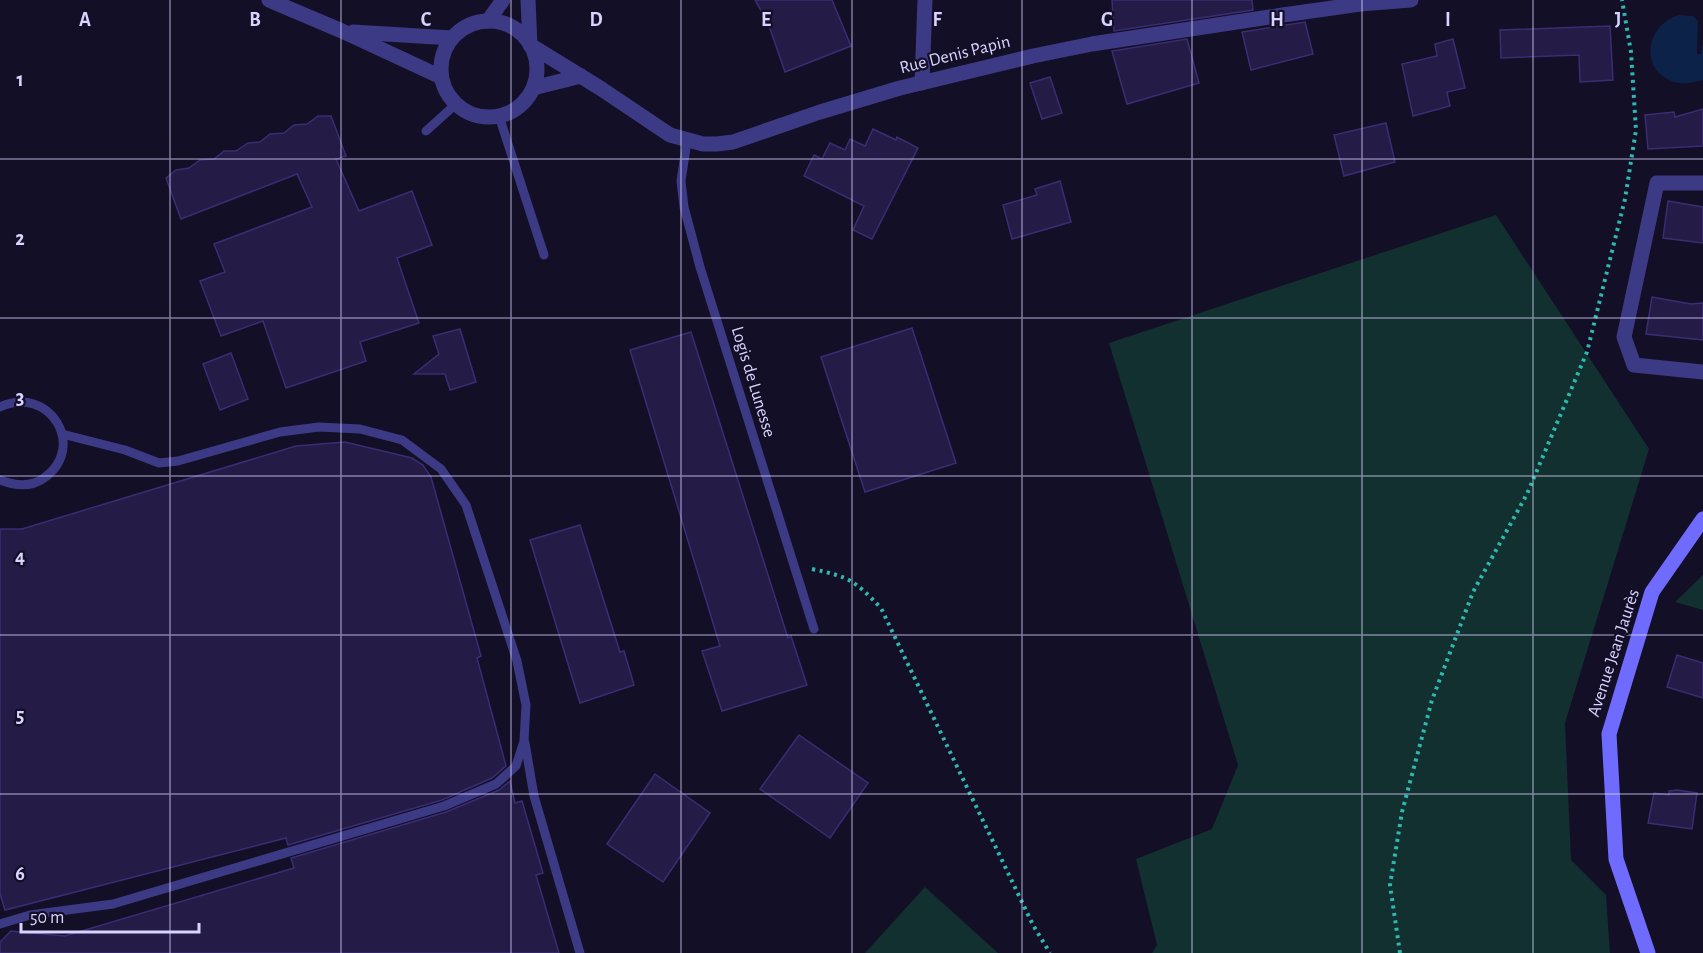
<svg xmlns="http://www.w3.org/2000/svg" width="1703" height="953" viewBox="0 0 1703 953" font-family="'Alegreya Sans',sans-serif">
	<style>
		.green { fill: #12302f }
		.water { fill: #0c2248 }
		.building { fill: #241b47; stroke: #3b2d73; stroke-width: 1.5 }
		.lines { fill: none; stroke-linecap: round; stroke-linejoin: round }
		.path { stroke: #2fb8b0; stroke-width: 4; stroke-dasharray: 3 4.5; stroke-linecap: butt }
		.service { stroke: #3d3a85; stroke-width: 9 }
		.minor { stroke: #3d3a85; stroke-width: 15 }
		.secondary { stroke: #6f6bff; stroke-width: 15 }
		.grid { fill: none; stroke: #d9d4ff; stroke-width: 1.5; stroke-opacity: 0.55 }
		.labels { text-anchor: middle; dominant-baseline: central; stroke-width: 4.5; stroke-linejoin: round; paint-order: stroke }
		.street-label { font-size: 18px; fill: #d9d4ff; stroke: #130f26 }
		.grid-label { font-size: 20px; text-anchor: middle; font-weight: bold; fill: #d9d4ff; stroke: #130f26; stroke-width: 4.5; stroke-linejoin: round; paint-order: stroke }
	</style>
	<rect width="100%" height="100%" fill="#130f26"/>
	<g class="green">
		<polygon points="1496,215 1649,449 1565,723 1571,860 1606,895 1610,953 1152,953 1157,945 1136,859 1212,829 1238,765 1109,343"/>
		<polygon points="1703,575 1703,610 1675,602"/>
		<polygon points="925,887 998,953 865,953"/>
	</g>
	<path class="water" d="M1679 15 1693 16 1698 21 1697 54H1701L1703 43V80C1695 82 1687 84 1679 83 1639 75 1643 26 1679 15Z"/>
	<g class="building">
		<polygon points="755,0 832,0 851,46 785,72 768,23"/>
		<polygon points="1112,0 1252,0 1253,10 1114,31"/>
		<polygon points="1305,22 1313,54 1251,70 1242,32"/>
		<polygon points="1610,26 1613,80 1580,82 1579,55 1501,58 1500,30"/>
		<polygon points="1187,39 1199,83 1127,104 1112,51"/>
		<polygon points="1453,39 1465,88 1447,92 1450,106 1413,116 1402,64 1437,56 1435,44"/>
		<polygon points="1050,77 1062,113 1042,119 1030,83"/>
		<polygon points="1703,109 1703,146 1648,149 1645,115 1674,112 1675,117"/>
		<polygon points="318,116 331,116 346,156 336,159 359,211 412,191 432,245 397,258 419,323 360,342 366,361 286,388 263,321 221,336 200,281 225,272 214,244 312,207 297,174 181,219 166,178 176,170 189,168 200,160 214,159 224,151 236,151 248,143 260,142 270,134 284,133 294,125 307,124"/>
		<polygon points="1386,123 1395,162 1344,176 1334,135"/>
		<polygon points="873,129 896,140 897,137 918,148 872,239 853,230 864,206 804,176 814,155 822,159 830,143 845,150 850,139 865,146"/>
		<polygon points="1060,181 1071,222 1012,239 1003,205 1037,195 1035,189"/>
		<polygon points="1668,201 1703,207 1703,243 1663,238"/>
		<polygon points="1652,297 1691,304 1703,303 1703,340 1646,334"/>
		<polygon points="912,328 956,463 865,492 821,357"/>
		<polygon points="460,329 476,382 450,390 445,374 414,374 439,354 433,336"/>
		<polygon points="691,332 788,638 791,636 807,685 722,711 702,651 720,646 630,350"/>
		<polygon points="231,353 248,399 220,410 203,364"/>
		<polygon points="345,442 412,458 423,465 431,477 481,656 477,658 506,766 492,778 442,800 288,845 286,838 5,910 0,894 0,529 22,529 296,446"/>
		<polygon points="580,525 620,652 624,651 634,685 580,703 530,540"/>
		<polygon points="1677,655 1703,663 1703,698 1667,687"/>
		<polygon points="799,735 868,783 830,838 760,789"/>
		<polygon points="655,774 710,813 663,882 607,844"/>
		<polygon points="510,781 515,803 522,801 543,873 536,875 559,953 0,953 0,942 11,931 65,936 294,868 291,858 446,812 499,790"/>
		<polygon points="1677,790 1697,793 1692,829 1648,823 1654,793 1669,795 1669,791"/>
	</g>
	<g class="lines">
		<g class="path">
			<path d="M812 569C850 577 854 580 881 608L1033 925 1050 953"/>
			<polyline points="1400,953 1390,885 1402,812 1432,700 1473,592 1527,494 1587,352 1625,199 1636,130 1631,52 1622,0"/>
		</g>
		<g class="service">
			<polyline points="499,116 544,255"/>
			<polyline points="426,131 456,104"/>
			<polyline points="687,141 681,181 684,207 700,267 814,629"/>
			<path d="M0 407C49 384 88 447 44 478 30 488 15 486 0 480"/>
			<polyline points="525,743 534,796 580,953"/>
			<polyline points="0,924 30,915 113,904 444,806 496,784 516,766 524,741 526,705 517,661 466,505 441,469 402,440 360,429 319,427 280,432 178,461 159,463 125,450 62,434"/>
		</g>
		<g class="minor">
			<polyline points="269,0 342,31 441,77"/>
			<polyline points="528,0 530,45 600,88 670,135 703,144 717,144 733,142 820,112 900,88 1033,56 1092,44 1283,15 1360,4 1411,0"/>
			<polyline points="488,21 503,0"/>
			<circle cx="489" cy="69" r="48"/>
			<polyline points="353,32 452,38"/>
			<polyline points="922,83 925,0"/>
			<polyline points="533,88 581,76"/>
			<polyline points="1703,183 1657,183 1624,337 1634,365 1703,372"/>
		</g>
		<polyline class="secondary" points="1648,953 1616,859 1609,734 1652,592 1703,519"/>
	</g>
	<path class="grid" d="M170 0V953M341 0V953M511 0V953M681 0V953M852 0V953M1022 0V953M1192 0V953M1362 0V953M1533 0V953M0 159H1703M0 318H1703M0 476H1703M0 635H1703M0 794H1703"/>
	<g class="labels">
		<g class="street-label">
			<text transform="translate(955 55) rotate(-14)">Rue Denis Papin</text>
			<text transform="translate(753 382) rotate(73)">Logis de Lunesse</text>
			<text transform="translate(1614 653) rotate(-72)">Avenue Jean Jaurès</text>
		</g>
	</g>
	<g class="grid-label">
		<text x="85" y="26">A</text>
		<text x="255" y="26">B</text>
		<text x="426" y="26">C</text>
		<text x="596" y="26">D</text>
		<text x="766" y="26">E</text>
		<text x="937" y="26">F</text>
		<text x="1107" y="26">G</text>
		<text x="1277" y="26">H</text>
		<text x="1448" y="26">I</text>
		<text x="1618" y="26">J</text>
		<text x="20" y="86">1</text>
		<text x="20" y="245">2</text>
		<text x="20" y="404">3</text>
		<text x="20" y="563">4</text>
		<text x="20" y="722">5</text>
		<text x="20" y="880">6</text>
	</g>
	<path d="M21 923v9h178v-9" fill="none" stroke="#d9d4ff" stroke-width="3"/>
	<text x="30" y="923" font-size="18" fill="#d9d4ff" stroke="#130f26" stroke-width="4.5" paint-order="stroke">50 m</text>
</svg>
